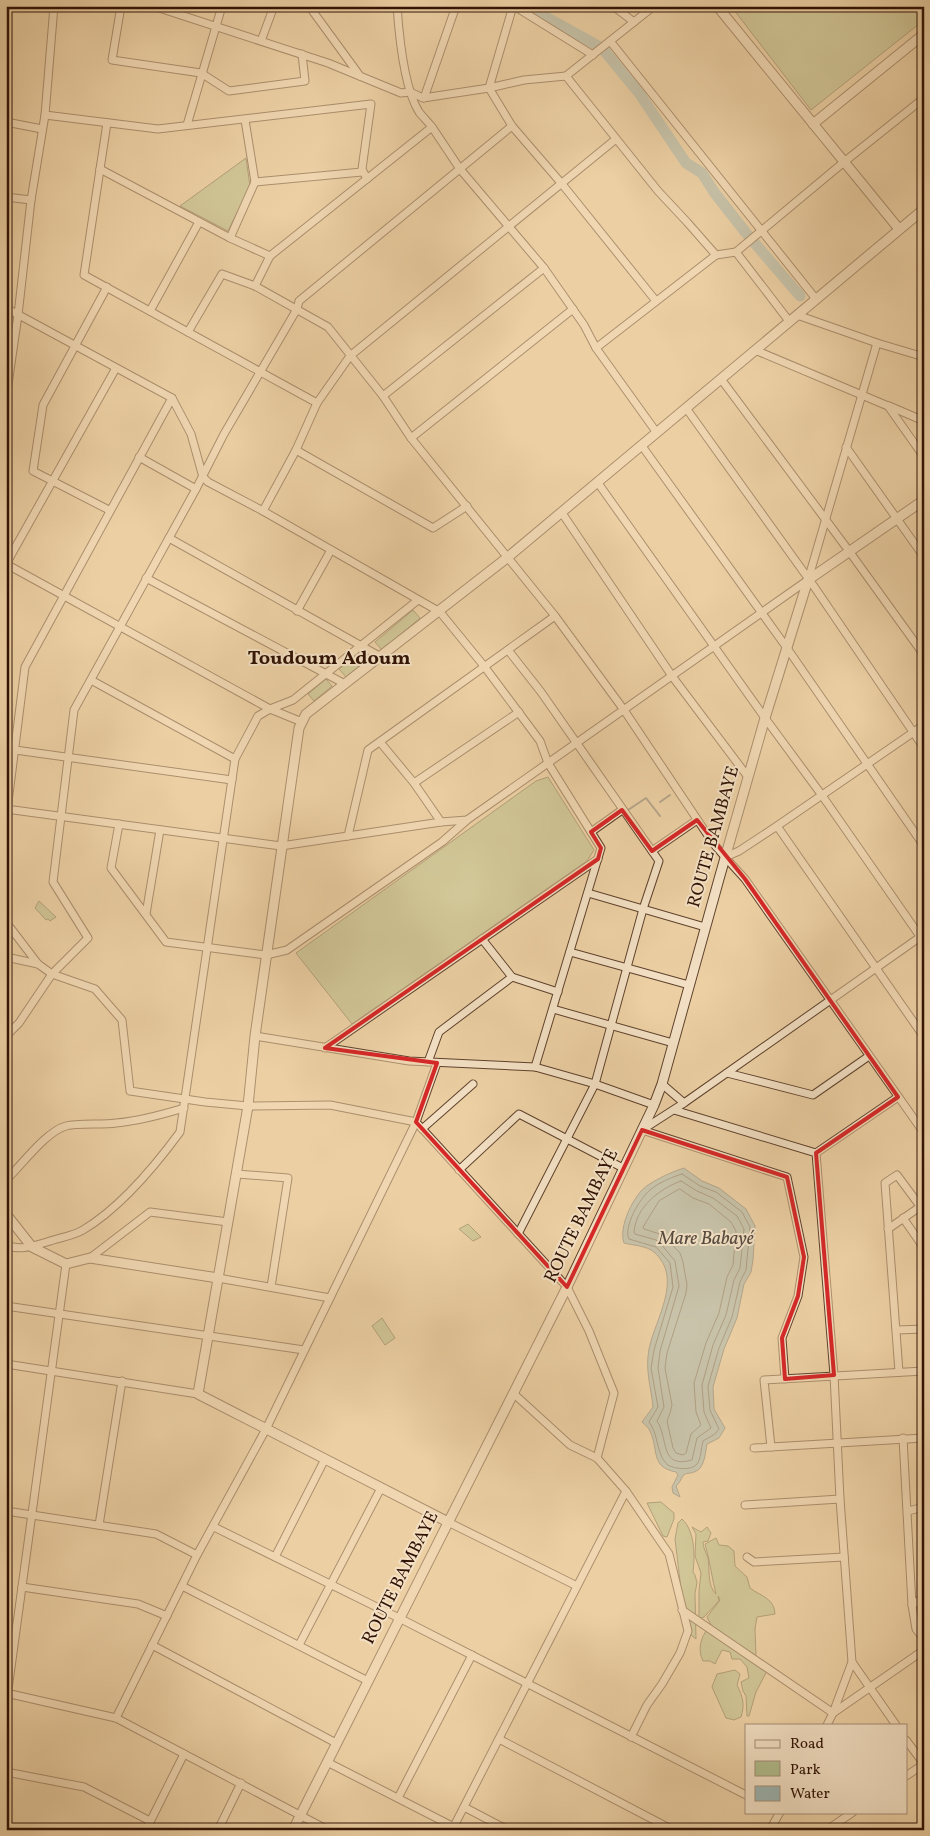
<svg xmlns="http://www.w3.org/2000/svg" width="930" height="1836" viewBox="0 0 930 1836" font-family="Vollkorn,serif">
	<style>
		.green { fill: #b1bc8b; stroke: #706748 }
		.water { fill: #9cb4b1; stroke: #71736c }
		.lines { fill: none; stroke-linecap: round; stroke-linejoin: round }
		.shore { stroke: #66635a; stroke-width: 1 }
		.stream { stroke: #71736c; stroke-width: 2 }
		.river { stroke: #9cb4b1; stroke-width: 11 }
		.minor-casing { stroke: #5f422c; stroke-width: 9 }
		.tertiary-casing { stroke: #5f422c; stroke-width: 11 }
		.minor { stroke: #f3e0c4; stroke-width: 7 }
		.tertiary { stroke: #f3e0c4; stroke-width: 9 }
		.marked { fill: none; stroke: #d62828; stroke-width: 4; stroke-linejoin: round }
		.labels { text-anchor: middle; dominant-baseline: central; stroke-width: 4; stroke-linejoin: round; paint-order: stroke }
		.street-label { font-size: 18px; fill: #301204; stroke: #f3e0c4 }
		.water-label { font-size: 19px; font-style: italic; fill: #564b41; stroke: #f3e0c4 }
		.quarter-label { font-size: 20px; font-weight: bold; fill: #301204; stroke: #f3e0c4 }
	</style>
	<rect width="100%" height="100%" fill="#ecd0a4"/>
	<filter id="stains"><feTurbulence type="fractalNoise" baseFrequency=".004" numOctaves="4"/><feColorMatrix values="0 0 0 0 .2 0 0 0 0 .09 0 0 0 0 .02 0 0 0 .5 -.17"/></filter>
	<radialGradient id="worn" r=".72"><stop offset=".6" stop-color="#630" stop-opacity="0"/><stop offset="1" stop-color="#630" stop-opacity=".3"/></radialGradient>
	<g class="green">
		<polygon points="734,6 924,6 924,20 811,110 734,10"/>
		<polygon points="246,158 250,186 228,231 180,206"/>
		<polygon points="413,610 420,618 382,650 375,642"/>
		<polygon points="361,651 368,659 346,677 339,669"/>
		<polygon points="326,679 332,686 314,701 308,694"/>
		<polygon points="548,777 594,850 587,861 352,1024 296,953 536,781"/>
		<polygon points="39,901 56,917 50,921 48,919 46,920 35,908"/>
		<polygon points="468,1224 481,1237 473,1241 459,1229"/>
		<polygon points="382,1318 395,1338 385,1345 372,1326"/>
		<polygon points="661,1502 674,1513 674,1519 667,1537 663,1536 647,1503"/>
		<path d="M682 1519C695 1531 695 1556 693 1572L695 1575 697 1583 695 1593 696 1639 691 1635 684 1614 675 1539 678 1523Z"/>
		<path d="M692 1527 701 1532 707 1527 711 1533 708 1541 703 1542C703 1548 706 1552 708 1558 710 1569 707 1586 716 1594 712 1579 710 1561 705 1544L716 1538 719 1545 728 1546 734 1551 735 1566 747 1577 750 1588C762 1597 774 1598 775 1614L757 1617 755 1629 756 1657 769 1667 756 1692 749 1716H747L746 1696 743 1691 741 1682 749 1678 747 1667 740 1659H732L730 1652 722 1650 715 1664 710 1661H703C697 1649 701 1635 711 1625L707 1617 720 1600 718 1596 719 1601 704 1617 699 1619V1591L701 1573 695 1556 696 1534Z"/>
		<path d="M735 1670 740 1674 737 1685C743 1697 745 1705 741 1717L734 1720 726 1718 712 1687 717 1674Z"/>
	</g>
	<path class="water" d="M684 1168 702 1181 719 1188 746 1209 755 1226 753 1260 751 1272 744 1284 737 1318 724 1349 713 1387 714 1409 725 1428 719 1438 707 1444C705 1453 705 1469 694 1472 690 1474 686 1472 683 1476 680 1480 680 1483 676 1486L680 1497 673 1493 672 1487 678 1475 676 1472C650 1467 659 1450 650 1431 649 1428 645 1425 642 1422L653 1407C651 1386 645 1371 649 1349 655 1319 684 1278 654 1252 647 1246 632 1245 624 1243 618 1227 634 1194 648 1185 659 1178 671 1172 684 1168Z"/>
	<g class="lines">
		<g class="shore">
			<path d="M682 1174 700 1186 716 1192 742 1212 750 1227 746 1270 740 1282 732 1317 719 1348 708 1386 710 1410 719 1429 715 1434 703 1441C701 1448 701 1459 697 1464 692 1471 674 1469 668 1465 665 1463 662 1458 661 1455 656 1443 657 1433 649 1422L658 1407 651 1368 654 1350 673 1287 670 1263 656 1247 629 1239C623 1227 640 1198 650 1190 658 1183 672 1177 682 1174Z"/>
			<path d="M681 1181 697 1191 713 1198 737 1216 744 1229 740 1268 734 1280 726 1315 713 1345 702 1385 704 1412 711 1428 697 1438 692 1460C659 1469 669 1439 657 1421L664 1407 658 1368 660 1351 679 1286 675 1261 661 1244 656 1240 635 1234 634 1232C636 1207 659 1189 681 1181Z"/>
			<polygon points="680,1189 693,1198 709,1204 731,1222 736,1231 733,1265 727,1277 719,1313 706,1343 694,1383 696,1412 701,1425 691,1434 686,1453 683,1455 676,1453 673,1448 667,1421 670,1413 672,1405 665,1368 667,1353 686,1293 687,1285 683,1262 680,1253 663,1235 644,1229 643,1227 659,1201"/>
		</g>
		<g class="stream">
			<polyline points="660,802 670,795"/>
			<polyline points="628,810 646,798 660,816"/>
		</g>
		<polyline class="river" points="526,6 602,48 639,93 686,163 702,173 714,192 746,233 800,296"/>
		<g class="minor-casing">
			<g id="minor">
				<polyline points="121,6 112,60 201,73 229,91 305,81 302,54"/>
				<polyline points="153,6 328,63 401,93 410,92 423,98 489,88 524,80 566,76 658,191 687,222 716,255 736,252 844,162 924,98"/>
				<polyline points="309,6 360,76"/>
				<path d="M397 6C399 35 404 88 419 112 423 117 428 122 432 127L270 256 255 286 328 327 383 396 411 438 555 616 624 710 713 843 725 857"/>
				<polyline points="513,6 489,88 512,126 562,184 656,301"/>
				<polyline points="514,6 593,55"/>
				<polyline points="613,6 634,22"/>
				<polyline points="261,41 274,6"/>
				<polyline points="610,41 816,299"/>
				<polyline points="566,76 654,6"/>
				<polyline points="424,98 456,6"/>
				<polyline points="45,115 158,129 371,104 362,169 367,179"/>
				<polyline points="6,122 42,129"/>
				<polyline points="107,123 84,275 317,403"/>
				<polyline points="187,125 222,6"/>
				<polyline points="432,127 460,169 544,268 584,325 596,348 657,433"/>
				<polyline points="100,169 230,238 270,256"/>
				<polyline points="255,182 362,172"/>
				<polyline points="6,197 31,200"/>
				<polyline points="230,238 255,182 245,120"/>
				<polyline points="736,252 789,321"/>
				<polyline points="107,287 43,405 33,471 109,510"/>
				<polyline points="6,308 172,398 191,434 203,477 208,482 263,511 440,612 484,666 540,741 548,763 601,848 535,1067"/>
				<polyline points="150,311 199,222"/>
				<polyline points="797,315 877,343 924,357"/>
				<polyline points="188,332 222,274 255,286"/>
				<polyline points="596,348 716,255"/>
				<polyline points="755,350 888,406 924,457"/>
				<polyline points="721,379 849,551 924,655"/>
				<polyline points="383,396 544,268"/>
				<polyline points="6,398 18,315 31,200 45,115 54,6"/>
				<polyline points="889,406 924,421"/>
				<polyline points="686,408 813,585 924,748"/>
				<polyline points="411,438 573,309"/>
				<polyline points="642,446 787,648 924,846"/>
				<polyline points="846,447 924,557"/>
				<polyline points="296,450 433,528 467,506"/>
				<polyline points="139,457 196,489"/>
				<polyline points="598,483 765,718 821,794 924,942"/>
				<polyline points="263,511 296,450 317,403 350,356 616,139"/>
				<polyline points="562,513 672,676 748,777"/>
				<polyline points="169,538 381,657"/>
				<polyline points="6,564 270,709 302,722"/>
				<polyline points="6,564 116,368"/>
				<polyline points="146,578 345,684"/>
				<polyline points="297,611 331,550"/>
				<polyline points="508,650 541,692 659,861 643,909 595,1084 518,1234"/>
				<polyline points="91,680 235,759"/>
				<polyline points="924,725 777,826 739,851 725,857 745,879 924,1133"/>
				<polyline points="380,742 414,783 441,822"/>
				<polyline points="15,750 232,780"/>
				<polyline points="414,783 519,712"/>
				<polyline points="6,809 281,846 441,822 467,820 808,580 877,343"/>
				<polyline points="6,818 25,667 172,398"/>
				<polyline points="119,824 111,868 166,942 266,955 287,950 442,842 467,820"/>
				<polyline points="777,826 924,1037"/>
				<polyline points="591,832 622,810"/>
				<polyline points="348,836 368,750 555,616"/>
				<polyline points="652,851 697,820"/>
				<polyline points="588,893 705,927"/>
				<polyline points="146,914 160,830"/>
				<polyline points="6,922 38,964"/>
				<polyline points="482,939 512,977 558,992"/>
				<polyline points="570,952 689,985"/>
				<polyline points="6,957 38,964 52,974 95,989 122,1020 130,1091 205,1102 248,1106 330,1105 416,1122 567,1287 589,1331 614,1393 597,1458"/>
				<polyline points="553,1009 673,1043"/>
				<polyline points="6,1036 19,1023 52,974 88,938 53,882 74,710 196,489 224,434 297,309 299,301 512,126"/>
				<polyline points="255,1036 409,1061 535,1067 595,1084 654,1105"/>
				<polyline points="325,1048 598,859"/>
				<polyline points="428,1062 439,1032 512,977"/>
				<polyline points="727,1073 813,1095 869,1056"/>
				<polyline points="662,1084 684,1103"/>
				<polyline points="674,1110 816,1153 834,1375 840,1499 852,1662 896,1725"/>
				<polyline points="422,1129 473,1084"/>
				<polyline points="642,1130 787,1177 804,1257 798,1296 782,1338 785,1379"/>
				<polyline points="642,1130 684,1103 923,935"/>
				<polyline points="816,1153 898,1097"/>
				<polyline points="459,1170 519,1114 623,1168"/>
				<polyline points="237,1174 288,1178 271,1287"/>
				<path d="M9 1177C23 1163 47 1131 66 1126 78 1123 103 1125 116 1123 139 1121 161 1115 184 1108"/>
				<polyline points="903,1218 924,1248"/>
				<polyline points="888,1229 924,1204"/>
				<path d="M6 1245C20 1251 33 1246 47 1242 58 1238 73 1236 83 1230 120 1208 155 1166 180 1132L235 759 258 716 270 709 293 700 418 600"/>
				<polyline points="90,1258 150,1212 228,1222"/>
				<polyline points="218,1278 330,1298"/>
				<polyline points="6,1306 304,1350"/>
				<polyline points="897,1330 924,1329"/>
				<polyline points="6,1364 198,1394"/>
				<polyline points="899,1372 885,1183 897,1175 920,1206"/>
				<polyline points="513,1393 570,1445 597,1458 626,1491 669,1554 688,1631 680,1653 662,1684 647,1705 631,1737"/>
				<polyline points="903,1438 912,1605 916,1629 924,1639"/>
				<polyline points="771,1447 764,1380 924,1371"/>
				<polyline points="754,1448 924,1438"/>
				<polyline points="745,1505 840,1499"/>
				<polyline points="6,1511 156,1534 197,1555"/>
				<polyline points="908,1511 924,1507"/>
				<polyline points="448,1522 577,1586"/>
				<polyline points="99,1525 122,1381"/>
				<polyline points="214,1527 399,1618 746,1795"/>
				<polyline points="275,1557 325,1459"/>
				<polyline points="747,1557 754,1562 844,1557"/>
				<polyline points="182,1586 368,1681"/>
				<polyline points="22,1587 138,1604 167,1616"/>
				<polyline points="912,1605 924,1597"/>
				<polyline points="682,1610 833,1713 924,1650"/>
				<polyline points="152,1645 336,1743"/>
				<polyline points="299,1645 381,1488"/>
				<polyline points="6,1693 116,1718 328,1830"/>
				<polyline points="6,1704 66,1264"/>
				<polyline points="116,1718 197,1555 266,1429 416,1122 437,1063"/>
				<polyline points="827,1725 833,1713 852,1662"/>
				<polyline points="499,1739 673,1830"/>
				<polyline points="906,1740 924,1764"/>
				<polyline points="327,1762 454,1827"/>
				<polyline points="6,1772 84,1787 150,1821"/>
				<polyline points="906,1776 924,1764"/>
				<polyline points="398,1798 472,1655"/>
				<polyline points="464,1807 508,1830"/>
				<polyline points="146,1830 184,1754"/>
				<polyline points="218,1830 241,1783"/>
				<polyline points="452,1830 626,1491"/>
				<polyline points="770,1830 780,1812"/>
				<polyline points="827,1830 853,1812"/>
			</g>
		</g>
		<g class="tertiary-casing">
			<g id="tertiary">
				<polyline points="717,6 899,229"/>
				<polyline points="813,124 924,34"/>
				<polyline points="6,1214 32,1247 66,1264 90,1258 218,1278"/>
				<polyline points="448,1522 198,1394 248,1106 255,1036 299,728 306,714 508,557 924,209"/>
				<polyline points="293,1830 567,1287 654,1105 662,1084 719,879 765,718 808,580 924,500"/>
			</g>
		</g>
		<use href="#minor" class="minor"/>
		<use href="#tertiary" class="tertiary"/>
	</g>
	<path d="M0 0H930V1836H0ZM622 810 652 851 697 820 745 879 898 1097 816 1153 834 1375 785 1379 782 1338 798 1296 804 1257 787 1177 642 1130 567 1287 416 1122 437 1063 325 1048 598 859 601 848 591 832Z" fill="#ecd0a4" fill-opacity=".55" fill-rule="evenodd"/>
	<path class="marked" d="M622 810 652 851 697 820 745 879 898 1097 816 1153 834 1375 785 1379 782 1338 798 1296 804 1257 787 1177 642 1130 567 1287 416 1122 437 1063 325 1048 598 859 601 848 591 832Z"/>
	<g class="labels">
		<g class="street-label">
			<text transform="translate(714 837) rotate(-74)">ROUTE BAMBAYE</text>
			<text transform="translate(582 1216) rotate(-64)">ROUTE BAMBAYE</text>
			<text transform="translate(401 1578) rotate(-63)">ROUTE BAMBAYE</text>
		</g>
		<g class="water-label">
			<text x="706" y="1239">Mare Babayé</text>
		</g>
		<g class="quarter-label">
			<text x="329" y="659">Toudoum Adoum</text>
		</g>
	</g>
	<rect width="930" height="1836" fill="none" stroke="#ecd0a4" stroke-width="25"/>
	<rect x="8" y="8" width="915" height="1821" fill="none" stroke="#301204" stroke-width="2.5"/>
	<rect x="12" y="12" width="905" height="1811" fill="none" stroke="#301204"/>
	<rect x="745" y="1724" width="162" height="90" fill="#f3e0c4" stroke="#a58e77"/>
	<rect x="755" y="1740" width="25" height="8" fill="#f3e0c4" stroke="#a58e77"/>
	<text x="790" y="1748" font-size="15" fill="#301204">Road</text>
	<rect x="755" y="1761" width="25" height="15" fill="#b1bc8b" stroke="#a58e77"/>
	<text x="790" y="1774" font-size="15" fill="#301204">Park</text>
	<rect x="755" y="1786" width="25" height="15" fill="#9cb4b1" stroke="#a58e77"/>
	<text x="790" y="1798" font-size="15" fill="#301204">Water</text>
	<rect width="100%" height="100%" filter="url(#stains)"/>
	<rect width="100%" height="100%" fill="url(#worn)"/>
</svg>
